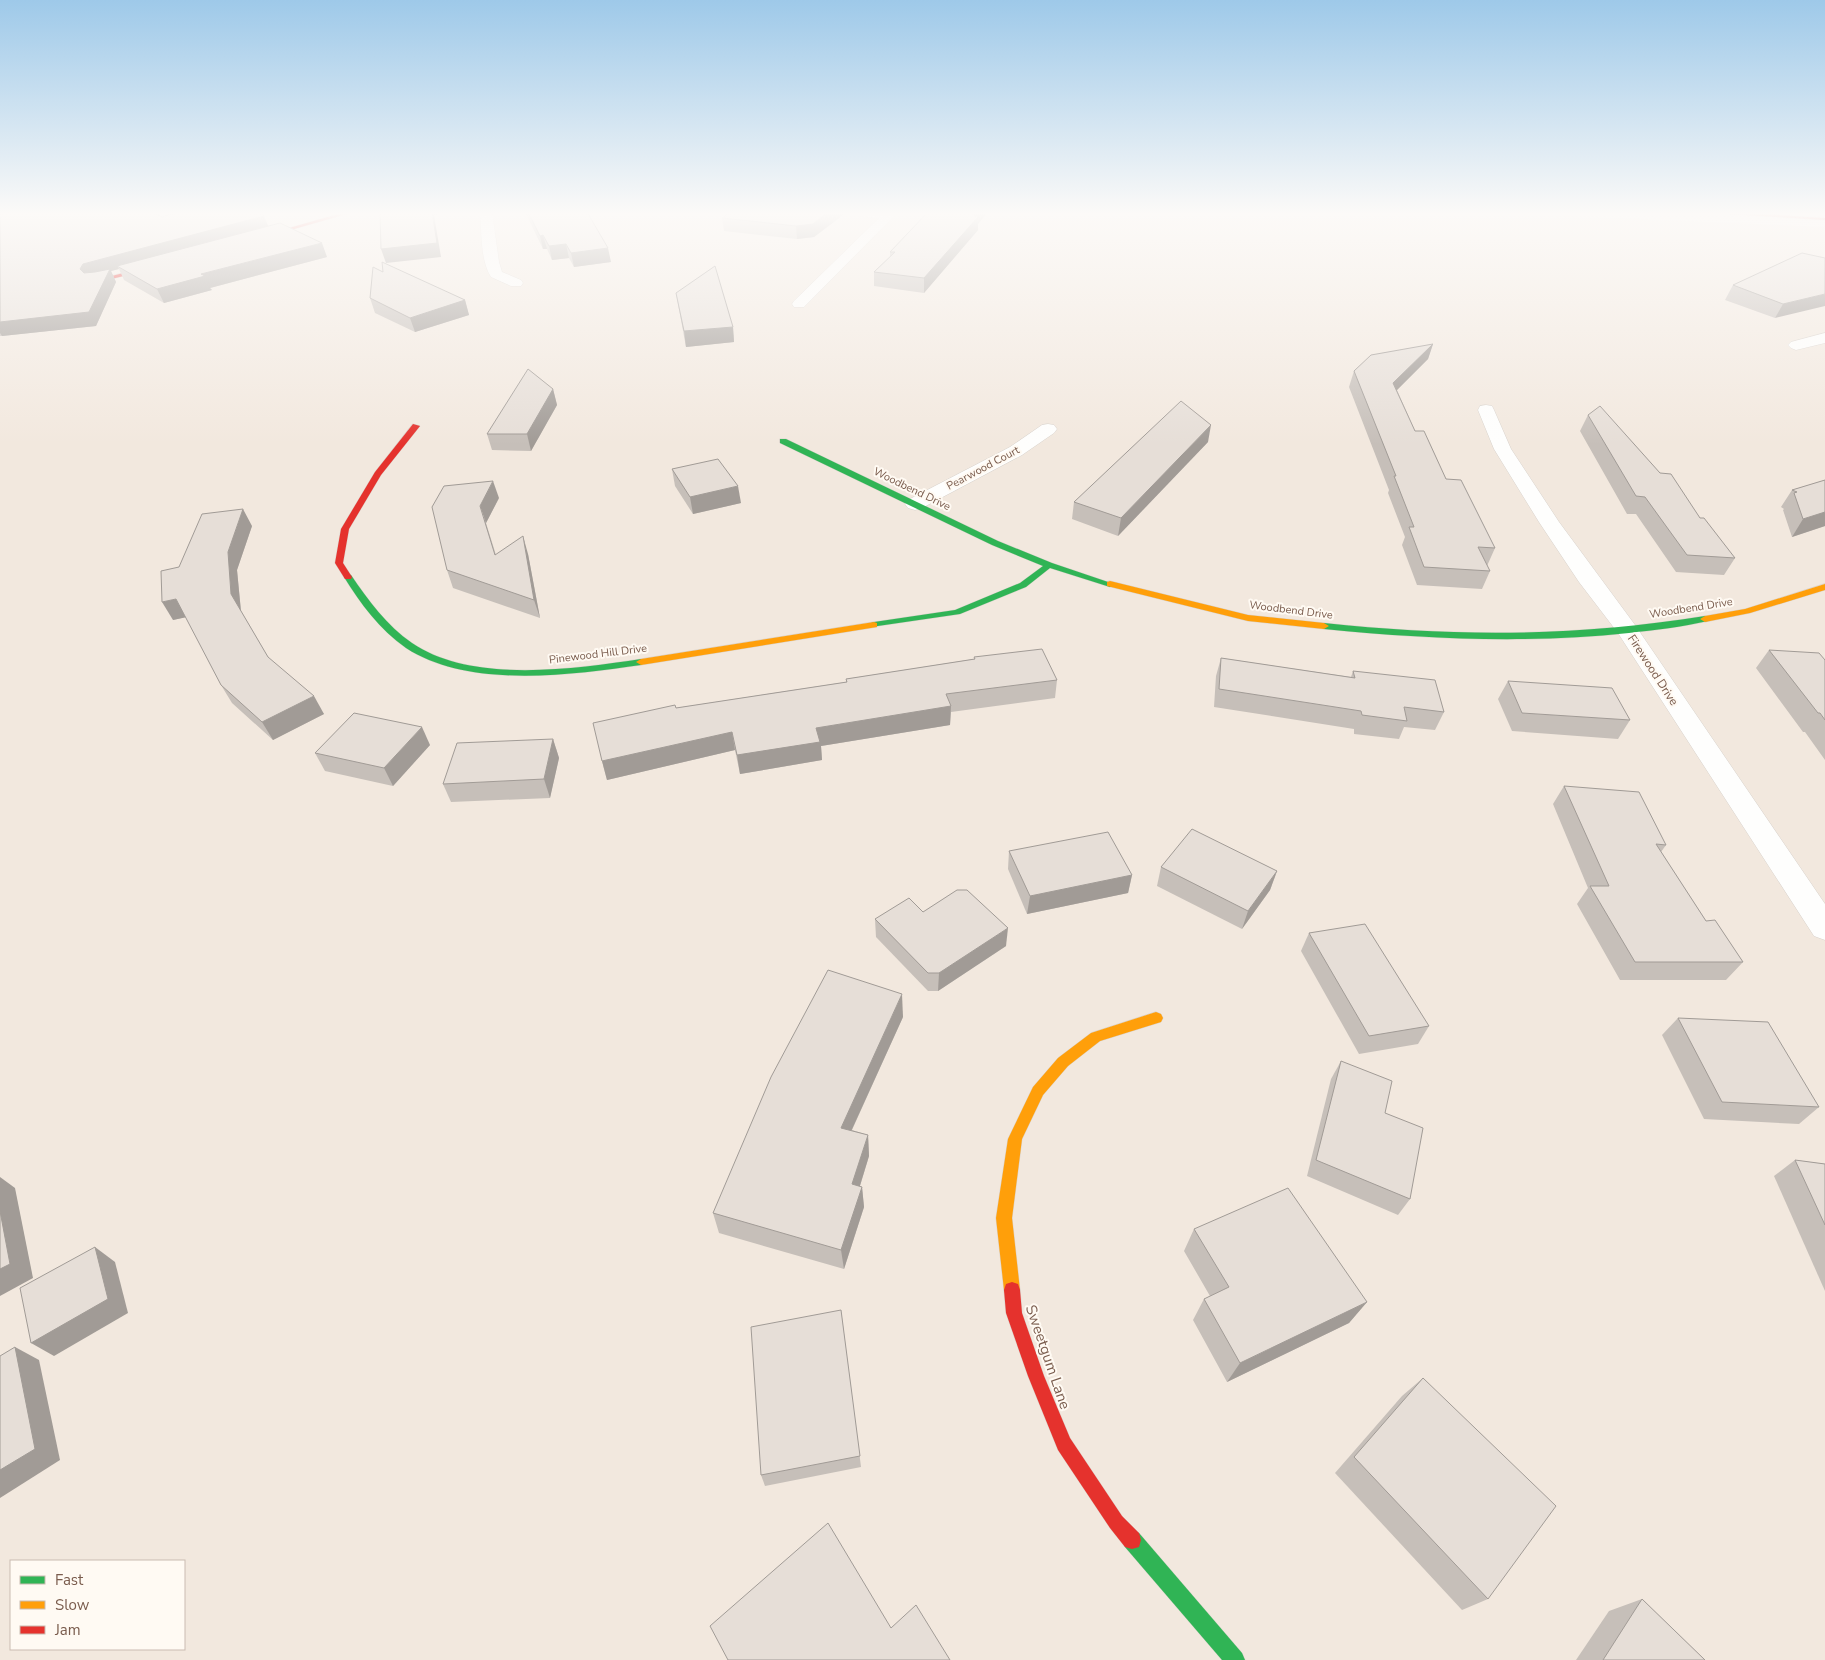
<svg xmlns="http://www.w3.org/2000/svg" width="1825" height="1660" viewBox="0 0 1825 1660" font-family="'Nunito Sans',sans-serif">
	<style>
		.residential { fill: #f2e8de; fill-rule: evenodd }
		.lines { fill: none; stroke-linecap: round; stroke-linejoin: round }
		.street-casing { stroke: #d7d1cb; stroke-width: 1 }
		.fast-casing { stroke: #d9d2cb; stroke-width: 1 }
		.slow-casing { stroke: #d9d2cb; stroke-width: 1 }
		.jam-casing { stroke: #d9d2cb; stroke-width: 1 }
		.street { fill: #fefefd; fill-rule: evenodd }
		.fast { fill: #30b455; fill-rule: evenodd }
		.slow { fill: #ff9f0a; fill-rule: evenodd }
		.jam { fill: #e5322d; fill-rule: evenodd }
		.wall { fill: #c6bfb9 }
		.shaded-wall { fill: #a19b96 }
		.building { fill: #e6ded7; stroke: #a19b96 }
		.labels { text-anchor: middle; dominant-baseline: central; stroke-width: 4; stroke-linejoin: round; paint-order: stroke }
		.far-street-label { font-size: 11px; fill: #7a5c4d; stroke: #fffaf3 }
		.street-label { font-size: 12px; fill: #7a5c4d; stroke: #fffaf3 }
		.near-street-label { font-size: 15px; fill: #7a5c4d; stroke: #fffaf3 }
	</style>
	<rect width="100%" height="100%" fill="#f9f5f0"/>
	<path class="residential" d="M0 212H1486L1825 227V1660H0ZM11 1561H184V1649H11Z"/>
	<g class="lines">
		<g class="street-casing">
			<g id="street">
				<path d="M480 212H492L499 262 502 272 521 280 523 283 521 286H511L491 277C480 260 482 232 480 212Z"/>
				<polygon points="852,212 898,212 804,307 794,307 792,304 794,301 879,218 858,216"/>
				<polygon points="1825,333 1825,343 1796,350 1791,348 1788,345 1791,342"/>
				<polygon points="1486,405 1492,406 1494,410 1511,449 1559,522 1635,625 1825,904 1825,940 1814,936 1618,633 1579,582 1539,522 1494,449 1478,410 1480,406"/>
				<polygon points="1048,424 1054,425 1057,429 1054,433 1022,455 922,508 915,510 908,508 905,504 908,500 1010,447 1042,425"/>
			</g>
		</g>
		<g class="fast-casing">
			<g id="fast">
				<polygon points="780,439 786,439 998,541 1052,563 1114,584 1110,587 1050,568 1026,587 960,614 871,627 871,623 874,622 955,610 1020,583 1043,566 992,545 780,443"/>
				<path d="M348 574 351 575C368 600 387 626 412 643 472 684 574 669 641 659L646 662 641 665C571 675 469 689 406 648 380 630 360 603 344 577Z"/>
				<path d="M1705 616 1708 617V621C1682 627 1655 630 1629 633 1527 644 1425 639 1324 629L1319 626 1324 623C1456 637 1574 637 1705 616Z"/>
				<polygon points="1132,1531 1139,1533 1242,1653 1245,1660 1222,1660 1125,1547 1123,1540 1125,1533"/>
			</g>
		</g>
		<g class="slow-casing">
			<g id="slow">
				<polygon points="1110,581 1248,615 1324,623 1329,626 1324,629 1248,621 1107,586 1107,582"/>
				<polygon points="1825,584 1825,590 1750,613 1705,622 1700,619 1705,616 1745,609"/>
				<polygon points="874,622 877,623 877,627 641,665 636,662 641,659"/>
				<polygon points="1156,1012 1161,1014 1163,1018 1161,1022 1100,1041 1068,1066 1043,1095 1022,1139 1012,1218 1020,1290 1018,1296 1012,1298 1006,1296 1004,1290 996,1218 1008,1139 1033,1087 1058,1058 1091,1033"/>
			</g>
		</g>
		<g class="jam-casing">
			<g id="jam">
				<polygon points="345,212 354,212 259,239 254,238"/>
				<polygon points="1733,212 1825,218 1825,220 1696,212"/>
				<polygon points="157,264 159,267 96,283 93,281"/>
				<polygon points="413,424 420,426 381,475 349,529 343,563 352,577 351,579 345,579 335,563 341,529 375,472"/>
				<polygon points="1012,1282 1018,1284 1020,1290 1022,1313 1044,1376 1070,1438 1122,1516 1139,1533 1141,1540 1139,1547 1132,1549 1125,1547 1110,1528 1058,1450 1028,1376 1006,1313 1004,1290 1006,1284"/>
			</g>
		</g>
		<use href="#street" class="street"/>
		<use href="#fast" class="fast"/>
		<use href="#slow" class="slow"/>
		<use href="#jam" class="jam"/>
	</g>
	<g class="wall">
		<polygon points="525,212 587,212 611,262 574,267 569,258 552,260 547,249 543,249"/>
		<polygon points="847,212 814,237 797,239 724,231 722,218"/>
		<polygon points="928,212 988,212 978,224 978,230 924,293 874,286 874,272 890,257 890,252"/>
		<polygon points="0,213 162,217 268,226 327,257 210,288 212,290 164,303 124,280 119,269 111,271 116,282 96,326 2,336 0,336"/>
		<polygon points="1825,258 1775,318 1725,300 1733,285"/>
		<polygon points="676,293 733,327 734,342 686,347"/>
		<polygon points="370,298 465,300 469,315 415,332 375,313"/>
		<polygon points="1433,344 1428,359 1397,390 1415,431 1446,479 1495,548 1487,566 1490,571 1482,589 1417,585 1402,545 1405,537 1388,493 1389,490 1349,387 1354,371"/>
		<polygon points="553,389 557,405 531,451 492,450 487,434"/>
		<polygon points="1588,415 1700,518 1735,558 1724,575 1676,572 1636,514 1627,514 1580,431"/>
		<polygon points="1208,442 1118,536 1072,519 1074,502"/>
		<polygon points="672,469 741,503 693,514 675,486"/>
		<polygon points="1825,480 1825,526 1792,537 1783,510 1784,509 1781,507 1792,490"/>
		<polygon points="499,498 486,523 496,555 528,554 540,618 453,588 447,570"/>
		<polygon points="252,526 237,570 241,611 268,657 324,714 273,740 232,703 221,685 186,617 173,620 179,567"/>
		<polygon points="1769,650 1825,660 1825,760 1805,732 1803,732 1756,668"/>
		<polygon points="974,657 1057,680 1055,698 951,712 950,725 821,746 822,760 740,774 735,750 607,780 602,761 676,708 846,682 846,679 974,659"/>
		<polygon points="1221,658 1351,677 1353,671 1444,712 1435,730 1404,727 1399,739 1354,734 1354,729 1214,707 1216,676"/>
		<polygon points="1508,681 1630,720 1618,739 1512,731 1498,699"/>
		<polygon points="553,739 559,758 550,798 451,802 443,784"/>
		<polygon points="430,745 393,786 325,771 315,753"/>
		<polygon points="1564,786 1666,845 1661,852 1706,921 1743,962 1726,980 1620,980 1577,904 1588,888 1553,804"/>
		<polygon points="1009,851 1132,875 1128,893 1027,914 1008,869"/>
		<polygon points="1161,867 1277,871 1270,890 1242,929 1157,886"/>
		<polygon points="923,912 1006,946 938,991 928,991 876,937 875,919"/>
		<polygon points="1309,933 1429,1026 1418,1044 1359,1054 1301,951"/>
		<polygon points="903,1017 852,1130 868,1135 869,1156 860,1186 862,1187 864,1207 844,1269 719,1233 713,1213"/>
		<polygon points="1678,1018 1819,1107 1799,1124 1704,1119 1662,1035"/>
		<polygon points="1341,1061 1385,1113 1410,1199 1398,1215 1307,1176 1331,1079"/>
		<polygon points="1795,1160 1825,1164 1825,1291 1774,1176"/>
		<polygon points="1194,1229 1367,1302 1349,1323 1227,1382 1193,1320 1204,1299 1210,1296 1184,1251"/>
		<polygon points="841,1310 861,1467 765,1486 761,1475"/>
		<polygon points="1423,1378 1488,1599 1462,1610 1335,1473 1402,1396"/>
		<polygon points="1642,1599 1705,1660 1576,1660 1609,1611"/>
	</g>
	<g class="shaded-wall">
		<polygon points="432,212 440,212 440,214 434,215 441,257 386,263 381,249"/>
		<polygon points="828,212 847,212 814,237 797,239 796,226"/>
		<polygon points="977,212 988,212 978,224 978,230 924,293 924,278"/>
		<polygon points="264,216 269,228 117,266 119,269 111,271 116,282 96,326 2,336 0,333 0,322 80,269 83,264"/>
		<polygon points="543,235 547,249 543,249 540,236"/>
		<polygon points="322,243 327,257 210,288 212,290 164,303 157,289 201,274"/>
		<polygon points="566,244 569,258 552,260 549,246"/>
		<polygon points="608,248 611,262 574,267 571,253"/>
		<polygon points="1825,294 1825,306 1775,318 1783,304"/>
		<polygon points="465,300 469,315 415,332 410,318"/>
		<polygon points="733,327 734,342 686,347 684,331"/>
		<polygon points="1433,344 1428,359 1388,399 1393,383"/>
		<polygon points="553,389 557,405 531,451 527,434"/>
		<polygon points="1211,425 1208,442 1118,536 1121,518"/>
		<polygon points="493,481 499,498 486,523 480,506"/>
		<polygon points="738,486 741,503 693,514 690,497"/>
		<polygon points="243,509 252,526 237,570 241,612 231,594 228,552"/>
		<polygon points="1825,512 1825,526 1792,537 1803,519"/>
		<polygon points="523,536 528,554 540,618 534,600"/>
		<polygon points="176,599 187,617 173,620 162,602"/>
		<polygon points="314,696 324,714 273,740 262,722"/>
		<polygon points="951,706 950,725 821,746 822,760 740,774 737,755 816,728"/>
		<polygon points="422,727 430,745 393,786 384,768"/>
		<polygon points="732,732 735,750 607,780 602,761"/>
		<polygon points="553,739 559,758 550,798 544,779"/>
		<polygon points="1277,871 1270,890 1242,929 1248,911"/>
		<polygon points="1132,875 1128,893 1027,914 1030,896"/>
		<polygon points="1008,928 1006,946 938,991 939,973"/>
		<polygon points="902,994 903,1017 843,1149 841,1128"/>
		<polygon points="868,1135 869,1156 854,1205 852,1184"/>
		<polygon points="0,1177 15,1188 33,1278 0,1296"/>
		<polygon points="862,1187 864,1207 844,1269 841,1250"/>
		<polygon points="95,1247 115,1262 128,1313 54,1356 31,1343"/>
		<polygon points="1367,1302 1349,1323 1227,1382 1240,1363"/>
		<polygon points="15,1347 39,1360 60,1460 0,1498 0,1470"/>
	</g>
	<g class="building">
		<polygon points="4,212 152,212 162,217 179,212 257,212 264,216 83,264 80,269 84,273 95,272 110,269 89,312 0,322 0,213"/>
		<polygon points="380,212 432,212 437,243 381,249"/>
		<polygon points="528,212 587,212 608,248 571,253 566,244 549,246 543,235 540,236"/>
		<polygon points="731,212 828,212 813,224 796,226 722,218"/>
		<polygon points="928,212 977,212 974,216 978,217 924,278 874,272 895,252 890,252"/>
		<polygon points="280,223 322,243 201,274 205,276 157,289 117,266"/>
		<polygon points="1802,253 1825,258 1825,294 1783,304 1733,285"/>
		<polygon points="382,262 465,300 410,318 370,298 373,267 383,272"/>
		<polygon points="715,266 733,327 684,331 676,293"/>
		<polygon points="1433,344 1393,383 1415,431 1424,431 1446,479 1461,480 1495,548 1478,547 1490,571 1424,567 1409,527 1414,527 1394,476 1396,476 1354,371 1371,355"/>
		<polygon points="528,369 553,389 527,434 487,434"/>
		<polygon points="1181,401 1211,425 1121,518 1074,502"/>
		<polygon points="1600,406 1660,473 1671,474 1700,518 1704,518 1735,558 1687,555 1645,497 1636,496 1588,415"/>
		<polygon points="718,459 738,486 690,497 672,469"/>
		<polygon points="1825,480 1825,512 1803,519 1794,493 1797,492 1792,490"/>
		<polygon points="493,481 480,506 495,555 523,536 534,600 447,570 432,507 444,486"/>
		<polygon points="243,509 228,552 231,594 268,657 314,696 262,722 221,685 176,599 162,602 161,571 179,567 202,514"/>
		<polygon points="1042,649 1057,680 946,694 951,706 816,728 820,742 737,755 732,732 602,761 593,723 675,705 676,708 847,682 846,679 975,659 974,657"/>
		<polygon points="1769,650 1819,653 1825,660 1825,720 1820,713 1818,713"/>
		<polygon points="1221,658 1355,678 1353,671 1435,680 1444,712 1404,707 1407,721 1362,715 1361,711 1219,689"/>
		<polygon points="1508,681 1612,688 1630,720 1522,713"/>
		<polygon points="354,713 422,727 384,768 315,753"/>
		<polygon points="553,739 544,779 443,784 457,743"/>
		<polygon points="1564,786 1639,792 1666,845 1656,844 1706,921 1715,920 1743,962 1635,962 1590,886 1609,886"/>
		<polygon points="1192,829 1277,871 1248,911 1161,867"/>
		<polygon points="1108,832 1132,875 1030,896 1009,851"/>
		<polygon points="957,890 967,890 1008,928 939,973 928,973 875,919 909,898 923,912"/>
		<polygon points="1365,924 1429,1026 1369,1036 1309,933"/>
		<polygon points="828,970 902,994 841,1128 868,1135 852,1184 862,1187 841,1250 713,1213 771,1077"/>
		<polygon points="1678,1018 1768,1022 1819,1107 1722,1102"/>
		<polygon points="1341,1061 1392,1081 1385,1113 1423,1128 1410,1199 1316,1160"/>
		<polygon points="1795,1160 1825,1164 1825,1225"/>
		<polygon points="1288,1188 1367,1302 1240,1363 1204,1299 1229,1287 1194,1229"/>
		<polygon points="0,1211 10,1264 0,1269"/>
		<polygon points="95,1247 108,1299 31,1343 20,1288"/>
		<polygon points="841,1310 860,1456 761,1475 751,1327"/>
		<polygon points="15,1347 35,1449 0,1470 0,1356"/>
		<polygon points="1423,1378 1556,1506 1488,1599 1354,1457"/>
		<polygon points="828,1523 891,1628 916,1605 950,1660 728,1660 710,1626"/>
		<polygon points="1642,1599 1705,1660 1603,1660"/>
	</g>
	<linearGradient id="sky" x2="0" y2="1"><stop stop-color="#9ec9e9"/><stop offset="0.48" stop-color="#fcfaf8"/><stop offset="1" stop-color="#fcfaf8" stop-opacity="0"/></linearGradient>
	<rect width="1825" height="445" fill="url(#sky)"/>
	<g class="labels">
		<g class="far-street-label">
			<text transform="translate(983 468) rotate(-28)">Pearwood Court</text>
			<text transform="translate(912 489) rotate(26)">Woodbend Drive</text>
			<text transform="translate(1691 608) rotate(-9)">Woodbend Drive</text>
			<text transform="translate(1291 610) rotate(7)">Woodbend Drive</text>
			<text transform="translate(598 654) rotate(-7)">Pinewood Hill Drive</text>
		</g>
		<g class="street-label">
			<text transform="translate(1653 670) rotate(57)">Firewood Drive</text>
		</g>
		<g class="near-street-label">
			<text transform="translate(1048 1357) rotate(71)">Sweetgum Lane</text>
		</g>
	</g>
	<rect x="10" y="1560" width="175" height="90" fill="#fffaf3" stroke="#cabbb1"/>
	<rect x="20" y="1576" width="25" height="8" fill="#30b455" stroke="#cabbb1"/>
	<text x="55" y="1585" font-size="15" fill="#7a5c4d">Fast</text>
	<rect x="20" y="1601" width="25" height="8" fill="#ff9f0a" stroke="#cabbb1"/>
	<text x="55" y="1610" font-size="15" fill="#7a5c4d">Slow</text>
	<rect x="20" y="1626" width="25" height="8" fill="#e5322d" stroke="#cabbb1"/>
	<text x="55" y="1635" font-size="15" fill="#7a5c4d">Jam</text>
</svg>
